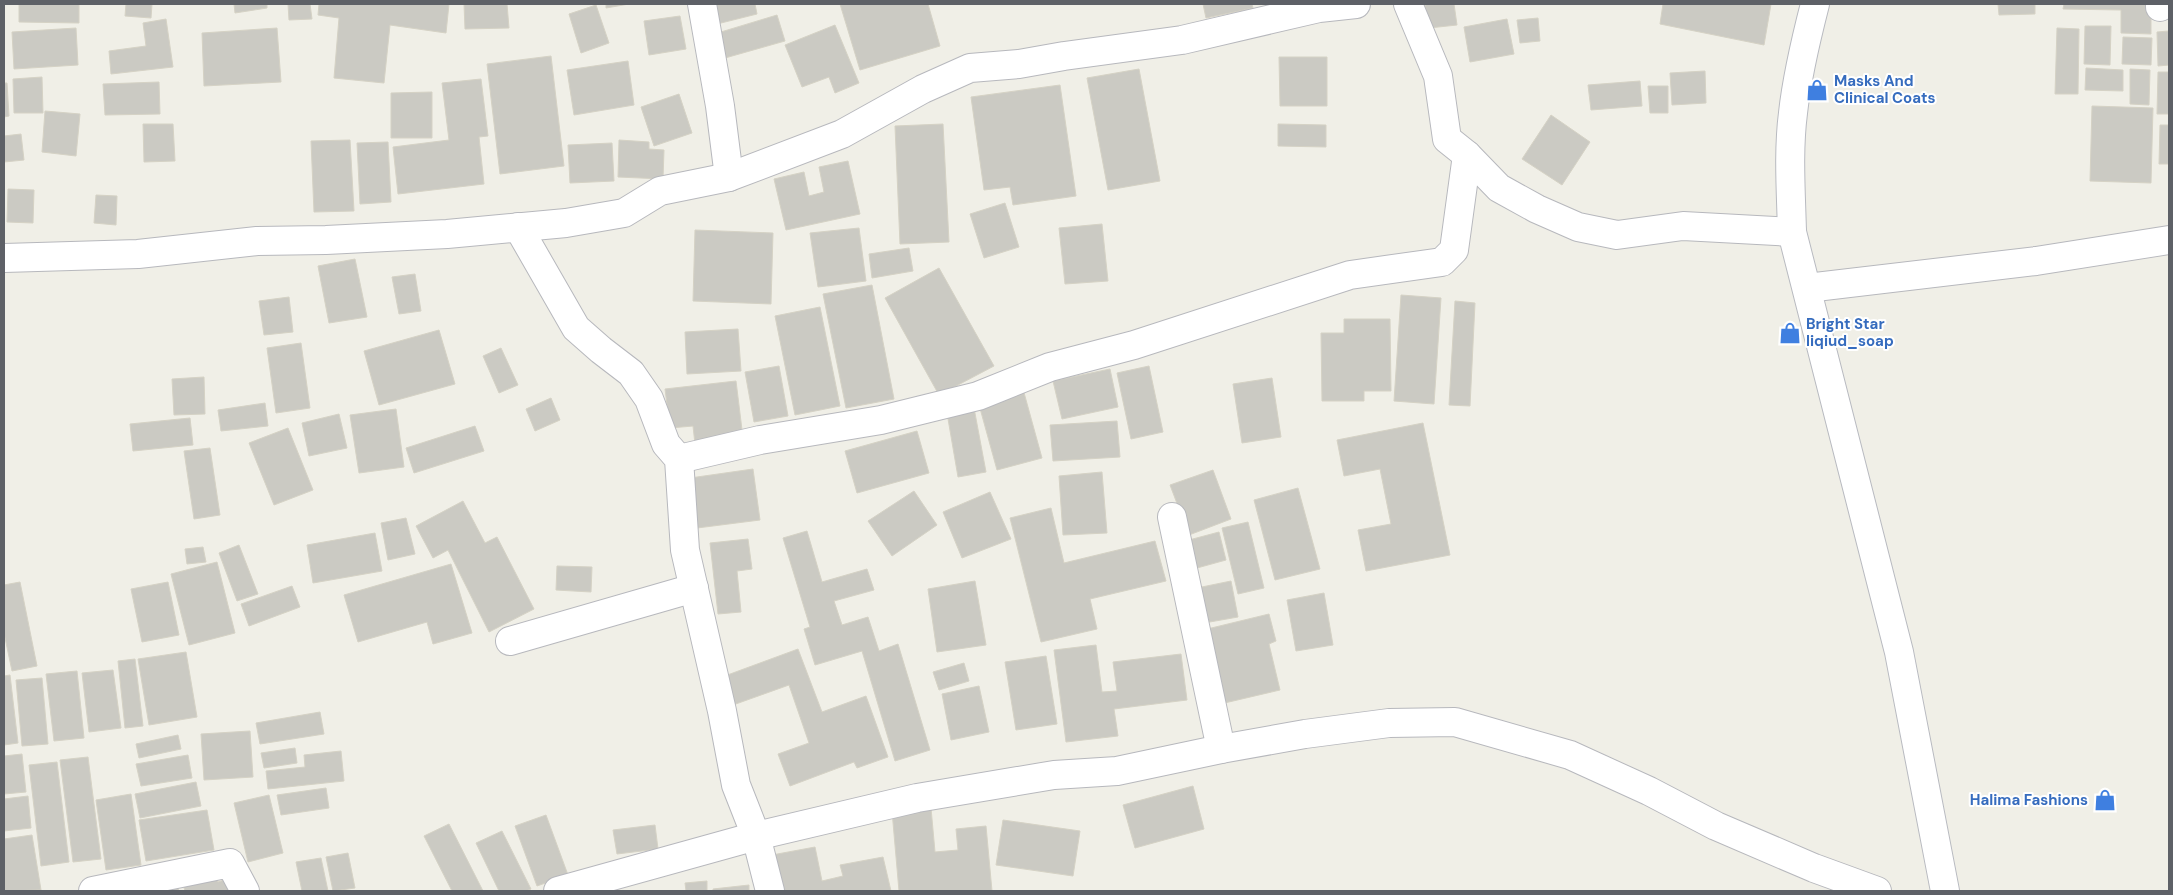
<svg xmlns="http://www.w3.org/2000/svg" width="2173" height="895" viewBox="0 0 2173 895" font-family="'DM Sans',sans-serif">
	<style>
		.building { fill: #cbcac3; stroke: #d5d2c5 }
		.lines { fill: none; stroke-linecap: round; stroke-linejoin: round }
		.street-casing { stroke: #b7b8bd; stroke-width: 30 }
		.secondary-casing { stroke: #b8bac0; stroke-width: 30 }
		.street { stroke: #fff; stroke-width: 28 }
		.secondary { stroke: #fff; stroke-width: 28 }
		.labels { text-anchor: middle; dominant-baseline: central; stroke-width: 4; stroke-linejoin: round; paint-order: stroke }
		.shop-label { font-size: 15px; font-weight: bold; fill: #366cbe; stroke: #fff; text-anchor: start }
	</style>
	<rect width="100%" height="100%" fill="#f0efe7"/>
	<g class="building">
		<polygon points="19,4 79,4 79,23 19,22"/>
		<polygon points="126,4 152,4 151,18 125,16"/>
		<polygon points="234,4 267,4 267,8 235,13"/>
		<polygon points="288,4 310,4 312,19 289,20"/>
		<polygon points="319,4 449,4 446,33 390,25 384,83 334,78 339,18 318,15"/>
		<polygon points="464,4 507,4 509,28 465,29"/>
		<polygon points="606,4 629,4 606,8"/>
		<polygon points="721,4 755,4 757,14 713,25 709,7"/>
		<polygon points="840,4 928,4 940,46 860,70"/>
		<polygon points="1203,4 1252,4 1253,8 1206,18"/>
		<polygon points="1425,4 1454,4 1457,25 1429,28"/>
		<polygon points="1663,4 1771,4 1764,45 1660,24"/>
		<polygon points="1998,4 2035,4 2035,14 1999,15"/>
		<polygon points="2064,4 2151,4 2151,34 2121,33 2121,10 2063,9"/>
		<polygon points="596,5 609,43 581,53 569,14"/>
		<polygon points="777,15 785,41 718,60 711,35"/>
		<polygon points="680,16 686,49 649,55 644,21"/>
		<polygon points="1538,18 1540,41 1520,43 1517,20"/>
		<polygon points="166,19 173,67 111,74 109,51 146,46 143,23"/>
		<polygon points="1507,19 1514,54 1470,62 1464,27"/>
		<polygon points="835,25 859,83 835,93 829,77 802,87 785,45"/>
		<polygon points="2085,26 2111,26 2110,65 2084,64"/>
		<polygon points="76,28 78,65 14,69 12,32"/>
		<polygon points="277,28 281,82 204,86 202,33"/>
		<polygon points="2057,28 2079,29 2078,94 2055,94"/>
		<polygon points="2169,31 2169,65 2158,66 2157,32"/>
		<polygon points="2123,37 2152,38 2151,65 2122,64"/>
		<polygon points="551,56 564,166 500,174 487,64"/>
		<polygon points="1279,57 1327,57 1327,106 1280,106"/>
		<polygon points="628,61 634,105 574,115 567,70"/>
		<polygon points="2086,68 2123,70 2123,91 2085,90"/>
		<polygon points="1139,69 1160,181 1108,190 1087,78"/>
		<polygon points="2130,69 2150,70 2149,105 2130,104"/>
		<polygon points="1705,71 1706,103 1672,105 1670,73"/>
		<polygon points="2158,72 2169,72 2169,114 2157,114"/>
		<polygon points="42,77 43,113 14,113 13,79"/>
		<polygon points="481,79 488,136 479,137 484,184 398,194 393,147 449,140 442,83"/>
		<polygon points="1640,81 1642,106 1591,110 1588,85"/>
		<polygon points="159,82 160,114 105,115 103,84"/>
		<polygon points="4,83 7,83 9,116 4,117"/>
		<polygon points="1060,85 1076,196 1013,205 1010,187 984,190 971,97"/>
		<polygon points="1648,86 1668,86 1668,113 1650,113"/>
		<polygon points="432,92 432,138 391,138 391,93"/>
		<polygon points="679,94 692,133 654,146 641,107"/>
		<polygon points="2092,106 2153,108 2151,183 2090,181"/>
		<polygon points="45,111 80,114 76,156 42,152"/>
		<polygon points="1551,115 1590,142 1562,185 1522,159"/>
		<polygon points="143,124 173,124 175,161 144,162"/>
		<polygon points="943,124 949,242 900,244 895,126"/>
		<polygon points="1278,124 1326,125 1326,147 1278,146"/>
		<polygon points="2160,125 2169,125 2169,164 2159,164"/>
		<polygon points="21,134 24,160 4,162 4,136"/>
		<polygon points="350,140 354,211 314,212 311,141"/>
		<polygon points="619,140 649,142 649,149 664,150 663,179 618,177"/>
		<polygon points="388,142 391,202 360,204 357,143"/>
		<polygon points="612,143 614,181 570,183 568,145"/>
		<polygon points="848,161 860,214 786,230 774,179 804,172 809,196 824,192 819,167"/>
		<polygon points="8,189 34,190 33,223 7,222"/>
		<polygon points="96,195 117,196 116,225 94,223"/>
		<polygon points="1005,203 1019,247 984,258 970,214"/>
		<polygon points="1102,224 1108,281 1065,284 1059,228"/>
		<polygon points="859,228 866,281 818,287 810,233"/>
		<polygon points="695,230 773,233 771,304 693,301"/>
		<polygon points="909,248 913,271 872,278 869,254"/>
		<polygon points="355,259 367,317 329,323 318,266"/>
		<polygon points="939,268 994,366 939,395 885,298"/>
		<polygon points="415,274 421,311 399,314 392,277"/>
		<polygon points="872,285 894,399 846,408 823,294"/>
		<polygon points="1401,295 1441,298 1434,404 1394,401"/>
		<polygon points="289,297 293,332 264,335 259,301"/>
		<polygon points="1455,301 1475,303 1470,406 1449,405"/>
		<polygon points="820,307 840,406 795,415 775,316"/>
		<polygon points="1344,319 1390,319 1391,391 1364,391 1364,401 1322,401 1321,333 1344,333"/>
		<polygon points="738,329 741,371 687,374 685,332"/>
		<polygon points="439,330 455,384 379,405 364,351"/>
		<polygon points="301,343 310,408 276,413 267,348"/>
		<polygon points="501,348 518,385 499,393 483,356"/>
		<polygon points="779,366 788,416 754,422 745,372"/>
		<polygon points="1149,366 1163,432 1131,439 1117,373"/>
		<polygon points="1110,369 1118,407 1062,419 1053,381"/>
		<polygon points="204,377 205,414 174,415 172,379"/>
		<polygon points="1272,378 1281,437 1242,443 1233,384"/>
		<polygon points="736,381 743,438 695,444 693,426 670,428 665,389"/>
		<polygon points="1023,389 1042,458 997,470 978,401"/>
		<polygon points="551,398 560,420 535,431 526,409"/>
		<polygon points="265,403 268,426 221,431 218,410"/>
		<polygon points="974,408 986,472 958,477 947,413"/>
		<polygon points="396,409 404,467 359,473 350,415"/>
		<polygon points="339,414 347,448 309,456 302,423"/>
		<polygon points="190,418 193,445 133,451 130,424"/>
		<polygon points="1117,421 1120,457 1053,461 1050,425"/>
		<polygon points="1423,423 1450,555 1366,571 1358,530 1391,524 1380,469 1344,476 1337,440"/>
		<polygon points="475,426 484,451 414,473 406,448"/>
		<polygon points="288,428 313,490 274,505 249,443"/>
		<polygon points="917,431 929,473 857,493 845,451"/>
		<polygon points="210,448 220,515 194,519 184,451"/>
		<polygon points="753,469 760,520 697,528 690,478"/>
		<polygon points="1213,470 1231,519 1189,535 1170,485"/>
		<polygon points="1102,472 1107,533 1063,535 1059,476"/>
		<polygon points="1298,488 1320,569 1275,580 1254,500"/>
		<polygon points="914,491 937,525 892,556 868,521"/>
		<polygon points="990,492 1011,539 962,558 943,512"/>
		<polygon points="463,501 485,543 497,537 534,609 489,632 448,550 433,558 416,526"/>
		<polygon points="1051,508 1064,563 1155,541 1166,581 1090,599 1097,629 1041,642 1010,518"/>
		<polygon points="406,518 415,554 388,560 381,523"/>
		<polygon points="1248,522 1264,588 1238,594 1222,528"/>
		<polygon points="807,531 822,582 867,569 874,590 834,601 842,625 868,617 879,651 898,644 930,750 895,761 862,651 815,665 804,629 810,627 783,538"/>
		<polygon points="1219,532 1226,560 1197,568 1189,540"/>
		<polygon points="375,533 382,571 313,583 307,545"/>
		<polygon points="748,539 752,569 737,571 741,612 718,614 710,543"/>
		<polygon points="239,545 258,594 237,601 219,553"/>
		<polygon points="203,547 206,562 187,564 185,549"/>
		<polygon points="217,562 235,633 189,645 171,574"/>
		<polygon points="451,564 472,633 433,644 427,622 358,642 344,595"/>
		<polygon points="557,566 592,567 591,592 556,590"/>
		<polygon points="975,581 986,645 937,652 928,589"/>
		<polygon points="1231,581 1238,617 1204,623 1197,588"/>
		<polygon points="20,582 37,666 12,671 4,633 4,585"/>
		<polygon points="168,582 179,635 142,642 131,589"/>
		<polygon points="292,586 300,607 249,626 241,604"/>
		<polygon points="1324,593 1333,645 1296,651 1287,600"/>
		<polygon points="1269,614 1276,641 1269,644 1280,690 1216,705 1199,631"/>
		<polygon points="1096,645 1102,692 1117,691 1113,662 1181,654 1187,700 1114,709 1118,736 1066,742 1054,650"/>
		<polygon points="798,649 822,712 866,696 888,757 857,768 854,762 790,786 778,754 809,743 789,685 733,705 722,677"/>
		<polygon points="186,652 197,717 149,725 138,659"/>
		<polygon points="1046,656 1057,724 1016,730 1005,662"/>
		<polygon points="135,659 143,726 125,728 118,661"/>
		<polygon points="964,663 969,681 939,690 933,672"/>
		<polygon points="113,670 121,728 89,732 82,673"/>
		<polygon points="77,671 84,738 54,741 46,674"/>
		<polygon points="10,675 18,743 4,745 4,676"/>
		<polygon points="42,678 48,744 22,746 16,680"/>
		<polygon points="979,686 989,732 951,740 942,694"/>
		<polygon points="320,712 324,734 260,744 256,723"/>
		<polygon points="250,731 253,777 204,780 201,734"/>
		<polygon points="178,735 181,749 139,758 136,744"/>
		<polygon points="295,748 297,763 264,768 261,753"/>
		<polygon points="341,751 344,781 268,789 266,771 305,767 304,755"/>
		<polygon points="22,754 26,792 4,794 4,756"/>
		<polygon points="188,755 192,778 141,786 136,764"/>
		<polygon points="88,757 101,859 73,862 60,760"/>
		<polygon points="57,762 69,862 41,866 29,765"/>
		<polygon points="196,782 201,806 140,818 135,794"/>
		<polygon points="1193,786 1204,829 1135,848 1123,805"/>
		<polygon points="326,788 329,808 281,815 277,795"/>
		<polygon points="131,794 141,865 106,870 96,800"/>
		<polygon points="269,795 283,853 248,862 234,803"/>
		<polygon points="28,796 31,828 4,831 4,799"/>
		<polygon points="931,808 935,852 958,850 956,829 986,826 992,891 899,891 892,811"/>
		<polygon points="207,810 214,850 146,861 139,820"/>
		<polygon points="546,815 568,875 537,886 515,826"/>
		<polygon points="1003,820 1080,831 1073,876 996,865"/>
		<polygon points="449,824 483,891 452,891 424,836"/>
		<polygon points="655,825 658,849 617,854 613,830"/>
		<polygon points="502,831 531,889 526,891 499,891 476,843"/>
		<polygon points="32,835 41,890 4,891 4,839"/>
		<polygon points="815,847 822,881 843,876 840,865 883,857 891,891 779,891 772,855"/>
		<polygon points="348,853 355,888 333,891 326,857"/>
		<polygon points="321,858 328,891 302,891 296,862"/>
		<polygon points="213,868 218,882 227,879 231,891 185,891 181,878"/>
		<polygon points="707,881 707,891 686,891 685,883"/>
		<polygon points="749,885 749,891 713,891 713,889"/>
		<polygon points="177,886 179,891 158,891"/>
	</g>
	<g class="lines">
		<g class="street-casing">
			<g id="street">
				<polyline points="702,4 720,106 729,177"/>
				<polyline points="1408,4 1438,76 1447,139 1467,155 1499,188 1537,209 1578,227 1617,235 1683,226 1792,232"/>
				<polyline points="2160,7 2160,4"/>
				<polyline points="518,227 576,328 601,350 631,373 649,399 666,444 679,459 685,550 722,711 736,785 756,836 770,891"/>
				<polyline points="4,258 138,254 257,241 326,240 447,234 566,223 624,213 660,191 729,177 842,134 923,89 970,68 1019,64 1064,56 1182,40 1319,8 1356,4"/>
				<polyline points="1807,288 2036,261 2169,240"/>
				<polyline points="679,459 760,440 881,420 978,396 1050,367 1134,345 1350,275 1442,262 1454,250 1467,155"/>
				<polyline points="1172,517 1221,749"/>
				<polyline points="510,641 694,588"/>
				<polyline points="93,891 230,863 245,891"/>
				<polyline points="558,891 756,836 917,798 1054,775 1117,771 1221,749 1305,734 1389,723 1455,722 1570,755 1649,791 1716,826 1814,868 1877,891"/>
			</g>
		</g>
		<g class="secondary-casing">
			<path id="secondary" d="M1815 4C1806 39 1797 76 1793 113 1788 152 1791 192 1792 232L1899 652 1945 891"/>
		</g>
		<use href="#street" class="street"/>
		<use href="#secondary" class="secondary"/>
	</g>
	<defs>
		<g id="shop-bare" transform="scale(1.725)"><path d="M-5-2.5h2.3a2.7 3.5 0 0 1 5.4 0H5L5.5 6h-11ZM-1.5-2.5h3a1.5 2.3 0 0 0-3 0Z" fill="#3f7fe0" stroke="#fff" stroke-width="2.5" paint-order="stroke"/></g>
	</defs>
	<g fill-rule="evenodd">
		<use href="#shop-bare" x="1817" y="90"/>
		<use href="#shop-bare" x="1790" y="333"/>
		<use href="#shop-bare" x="2105" y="800"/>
	</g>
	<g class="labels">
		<g class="shop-label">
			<text x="1834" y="81">Masks And<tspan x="1834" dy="17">Clinical Coats</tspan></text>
			<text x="1806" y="324">Bright Star<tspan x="1806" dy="17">liqiud_soap</tspan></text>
			<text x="2088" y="800" text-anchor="end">Halima Fashions</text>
		</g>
	</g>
	<rect width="2173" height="895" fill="none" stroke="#5e6167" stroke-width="10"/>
</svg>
